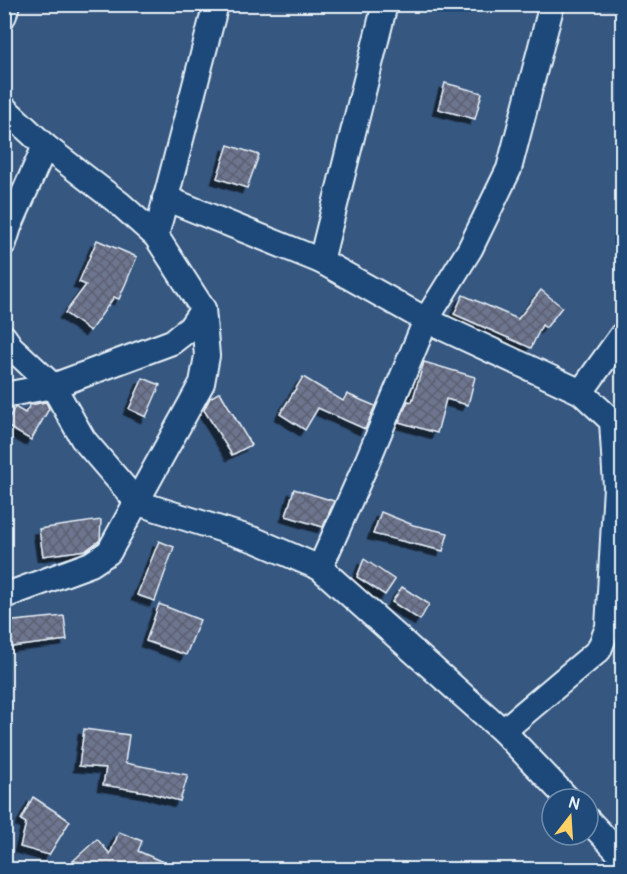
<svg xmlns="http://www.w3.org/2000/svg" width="627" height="874" viewBox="0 0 627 874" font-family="Pangolin,sans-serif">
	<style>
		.building { fill: url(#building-cross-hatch); stroke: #e8f1f8; stroke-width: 1.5; filter: url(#shadow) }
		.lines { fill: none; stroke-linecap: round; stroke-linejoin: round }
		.street-casing { stroke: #e8f1f8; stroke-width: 28 }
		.street { stroke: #1f4a7a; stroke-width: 24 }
	</style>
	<defs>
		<pattern id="building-cross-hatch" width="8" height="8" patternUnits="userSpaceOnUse" patternTransform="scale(1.5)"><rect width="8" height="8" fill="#6d748f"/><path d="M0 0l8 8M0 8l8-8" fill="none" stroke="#5b6070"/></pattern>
		<filter id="shadow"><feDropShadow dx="-5.5" dy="5.5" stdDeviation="0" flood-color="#0009"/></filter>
	</defs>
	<rect width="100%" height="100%" fill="#365780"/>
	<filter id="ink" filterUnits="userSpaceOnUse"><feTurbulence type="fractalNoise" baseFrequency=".0167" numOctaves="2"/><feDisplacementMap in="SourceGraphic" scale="12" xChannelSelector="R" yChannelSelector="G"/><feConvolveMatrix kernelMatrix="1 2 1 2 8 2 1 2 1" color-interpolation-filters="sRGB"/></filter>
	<g filter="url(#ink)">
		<g class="building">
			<polygon points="445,83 482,93 475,119 438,109"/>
			<polygon points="228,145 259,155 247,188 217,178"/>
			<polygon points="97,240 137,257 119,299 114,297 90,331 65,313 86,285 79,282"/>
			<polygon points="541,290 562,307 546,328 542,325 531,348 454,314 463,295 518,319"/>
			<polygon points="424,362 475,377 468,405 446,399 437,433 399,422 408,401 412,402"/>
			<polygon points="303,377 343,401 347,394 375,406 365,429 318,408 305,430 280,414"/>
			<polygon points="143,378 160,385 146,417 129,409"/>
			<polygon points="220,392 251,445 232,455 204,410 210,398"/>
			<polygon points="46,402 49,409 31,440 5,425 15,407 25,413 30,405"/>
			<polygon points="294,489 334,501 323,527 286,516"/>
			<polygon points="381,512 413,525 448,533 443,551 373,534"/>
			<polygon points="101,520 100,540 86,550 43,556 39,529"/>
			<polygon points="159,541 174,547 155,601 137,595"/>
			<polygon points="364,559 395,580 385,595 357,577"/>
			<polygon points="402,587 429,604 420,620 392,602"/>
			<polygon points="159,604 200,620 186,655 146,641"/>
			<polygon points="64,616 67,640 4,648 4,622"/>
			<polygon points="84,729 129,735 125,763 188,775 180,801 147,792 103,785 106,768 79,766"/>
			<polygon points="33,797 70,821 49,855 20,847 26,823 21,820"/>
			<polygon points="119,832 142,841 138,851 181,870 77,870 83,863 73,861 97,839 110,854"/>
		</g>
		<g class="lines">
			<g class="street-casing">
				<g id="street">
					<polyline points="4,15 7,4"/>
					<polyline points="4,108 45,146 119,203 156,236 203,309 207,356 202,383 109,552 91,564 4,596"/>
					<polyline points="165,198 321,261 426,320 581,392 612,421 616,487 608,627 599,650 503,731"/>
					<polyline points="156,236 216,4"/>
					<polyline points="4,243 9,227 45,146"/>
					<polyline points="321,261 385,4"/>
					<polyline points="4,337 11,347 53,386 83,439 138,503 255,540 320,568 503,731 568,799"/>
					<polyline points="581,392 622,335"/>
					<polyline points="4,395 53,386 172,342 190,328 203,309"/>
					<polyline points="320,568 367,462 426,320 470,249 509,169 552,4"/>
					<polyline points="588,820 622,856"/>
				</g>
			</g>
			<use href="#street" class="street"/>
		</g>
	</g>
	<rect width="627" height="874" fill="none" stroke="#1f4a7a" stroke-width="24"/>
	<rect x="12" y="12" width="603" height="850" fill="none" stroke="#e8f1f8" stroke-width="2" filter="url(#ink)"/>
	<g transform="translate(570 817) rotate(17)"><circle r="28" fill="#1f4a7a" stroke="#6f8dac" stroke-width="1.5"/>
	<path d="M0-4.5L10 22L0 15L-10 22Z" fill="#ffd166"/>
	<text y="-9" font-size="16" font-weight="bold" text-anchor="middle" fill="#e8f1f8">N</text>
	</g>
</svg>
